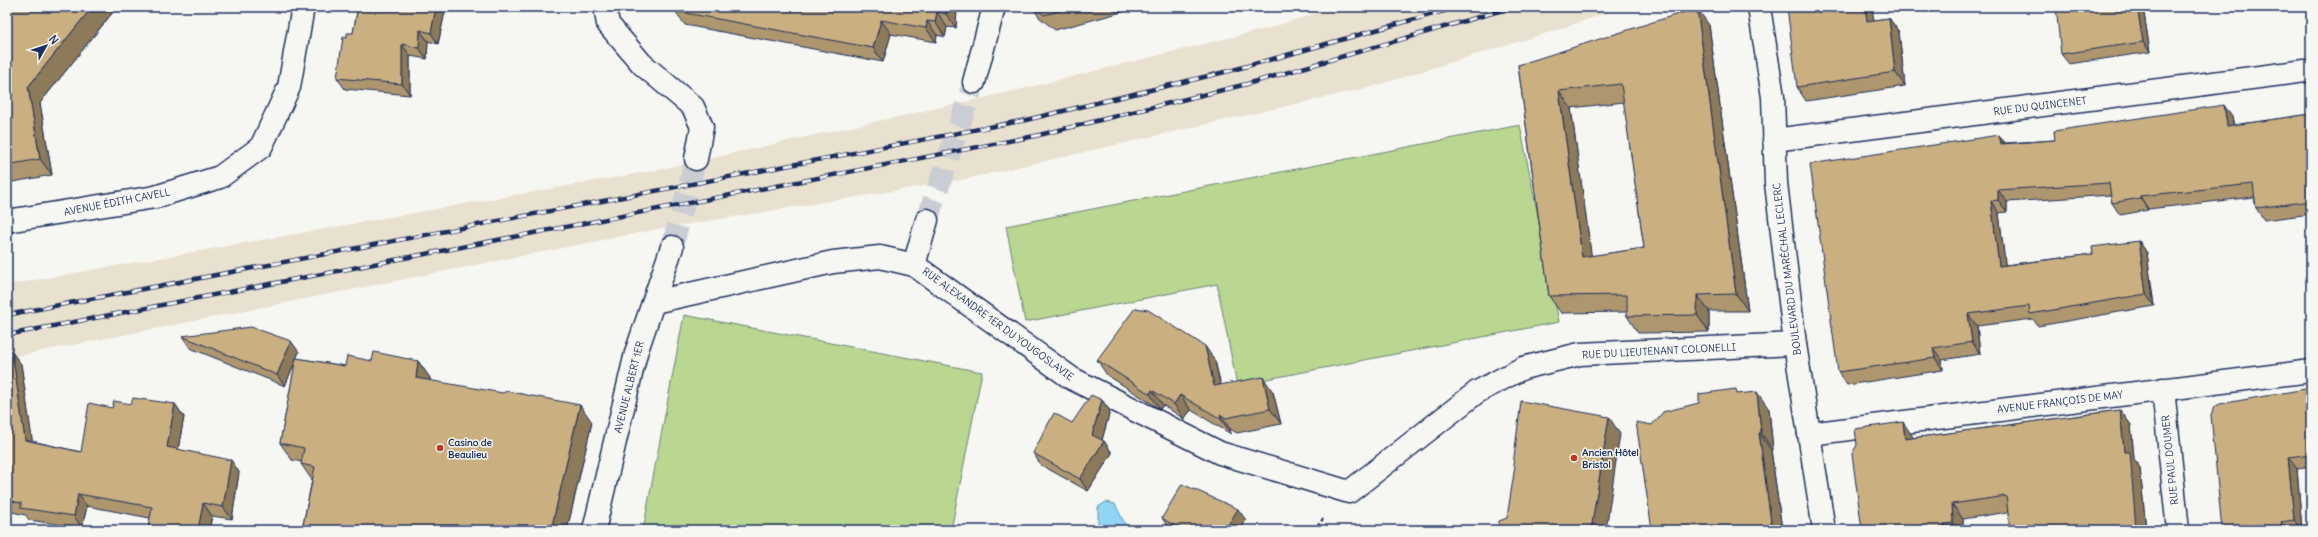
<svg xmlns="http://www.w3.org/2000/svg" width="2318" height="537" viewBox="0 0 2318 537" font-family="Delius,sans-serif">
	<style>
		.built { fill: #e9e1d0 }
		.green { fill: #b9d790; stroke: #6a8377 }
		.water { fill: #91d4f3; stroke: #6292b7 }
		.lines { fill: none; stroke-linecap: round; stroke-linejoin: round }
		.street-tunnel { stroke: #caced4; stroke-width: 22; stroke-dasharray: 22 11; stroke-linecap: butt }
		.street-casing { stroke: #1b2f5e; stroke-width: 25 }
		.secondary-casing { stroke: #1b2f5e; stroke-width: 25 }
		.path { stroke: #1b2f5e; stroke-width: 2.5; stroke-dasharray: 3 3; stroke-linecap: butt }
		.street { stroke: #f6f6f2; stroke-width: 22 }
		.secondary { stroke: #f6f6f2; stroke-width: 22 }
		.rail-casing { stroke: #1b2f5e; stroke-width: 4.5 }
		.rail { stroke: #f6f6f2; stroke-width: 3; stroke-dasharray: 9; stroke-linecap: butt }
		.wall { fill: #ae966e; stroke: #1b2f5e; fill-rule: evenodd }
		.shaded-wall { fill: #8d7a5a; stroke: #1b2f5e }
		.building { fill: #caaf80; stroke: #1b2f5e; fill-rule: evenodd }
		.poi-dot { fill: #c8321e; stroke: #f6f6f2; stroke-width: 1.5 }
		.labels { text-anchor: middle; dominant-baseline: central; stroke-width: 3; stroke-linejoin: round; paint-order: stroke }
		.street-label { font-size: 10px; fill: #1b2f5e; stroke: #f6f6f2 }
		.poi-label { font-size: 10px; font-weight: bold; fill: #1b2f5e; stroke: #f6f6f2; text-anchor: start }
	</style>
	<rect width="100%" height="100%" fill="#f6f6f2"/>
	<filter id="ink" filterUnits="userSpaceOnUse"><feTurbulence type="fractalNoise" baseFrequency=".025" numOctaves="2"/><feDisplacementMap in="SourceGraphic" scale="8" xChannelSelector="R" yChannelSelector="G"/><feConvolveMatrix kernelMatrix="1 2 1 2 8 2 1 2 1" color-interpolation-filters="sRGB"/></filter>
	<g filter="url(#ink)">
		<polygon class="built" points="1336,7 1623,7 1563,28 1371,87 961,180 653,230 7,358 7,285 657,170 1014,91 1269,28"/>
		<g class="green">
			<polygon points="1520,125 1559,322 1237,385 1217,284 1025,322 1006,226"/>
			<polygon points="684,315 982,372 951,530 643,530"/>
		</g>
		<polygon class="water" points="1106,502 1115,504 1128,530 1100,530 1098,524 1098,507"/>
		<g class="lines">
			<g class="street-tunnel">
				<polyline points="927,220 974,82"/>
				<polyline points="672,247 696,159"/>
			</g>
			<g class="street-casing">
				<g id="street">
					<polyline points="605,7 608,24 642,64 693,107 702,127 696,159"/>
					<polyline points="974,82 994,7"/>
					<polyline points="1774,140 2305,71"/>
					<polyline points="7,221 155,197 220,177 261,147 289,87 303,7"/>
					<polyline points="914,265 927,220"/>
					<polyline points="654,302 833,262 880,257 914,265 1071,378 1220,453 1349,492 1477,392 1523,368 1580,354 1795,344"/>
					<polyline points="2163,389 2178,530"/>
					<polyline points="1809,434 2311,371"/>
					<polyline points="594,530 636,353 672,247"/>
				</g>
			</g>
			<g class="secondary-casing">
				<polyline id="secondary" points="1759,7 1773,97 1776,183 1795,344 1824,530"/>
			</g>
			<polyline class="path" points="1313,530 1325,517"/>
			<use href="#street" class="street"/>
			<use href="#secondary" class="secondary"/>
			<g class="rail-casing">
				<g id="rail">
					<polyline points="7,315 1026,120 1233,70 1458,7"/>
					<polyline points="7,335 1035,136 1247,84 1513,7"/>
				</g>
			</g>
			<use href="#rail" class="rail"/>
		</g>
		<g class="wall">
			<polygon points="7,7 117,7 40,103 52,175 7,183"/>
			<polygon points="358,7 446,7 438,44 428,41 427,59 410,56 410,95 345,89 337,78 347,38 353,33"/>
			<polygon points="678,7 957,7 956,28 947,27 945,37 937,35 936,42 891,34 883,62 685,25 675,11"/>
			<polygon points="1032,7 1141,7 1055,30 1040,18"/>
			<polygon points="2143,7 2150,52 2069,64 2061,54"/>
			<polygon points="1889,18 1899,32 1905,86 1806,101 1797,87 1874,20"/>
			<path d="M1709 25 1748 311H1709V332L1638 333 1627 316V312L1561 313 1549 296 1518 65ZM1624 102 1644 248 1591 256 1571 108Z"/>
			<polygon points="2311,114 2311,214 2264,220 2256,208 2254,197 2148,209 2148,210 2120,215 2112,203 2111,195 2007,202 2007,212 1999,213 2005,265 2093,254 2139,241 2147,253 2154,306 2038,326 2033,319 1977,326 1980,354 1942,360 1943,370 1847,385 1838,372 1999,135 2004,143 2055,140 2232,117 2234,125"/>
			<polygon points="182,336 299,352 296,358 345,366 372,361 418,361 430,378 430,381 592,422 567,530 302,530 312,480 301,464 302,462 292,460 280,443 296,359 285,386 190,348"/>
			<polygon points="1097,360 1215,361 1221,385 1273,392 1281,424 1237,433 1230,429 1231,434 1191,410 1184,419 1163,405 1160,409 1107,375"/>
			<polygon points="7,361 21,364 32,441 81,452 112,408 131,404 175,404 184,417 178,449 239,472 232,519 212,516 209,530 148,530 148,529 150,518 87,506 82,528 29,520 26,515 7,511"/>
			<polygon points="2311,388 2311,467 2297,469 2302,530 2222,530"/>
			<polygon points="1739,394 1769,409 1773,450 1771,450 1782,530 1652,530 1652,425 1699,403"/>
			<polygon points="1102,400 1110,411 1102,440 1104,441 1112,453 1088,491 1041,465 1033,453"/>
			<polygon points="2120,410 2131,425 2134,459 2140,468 2146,530 2010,530 2008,512 1963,519 1963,530 1862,530 1913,437 1913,438"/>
			<polygon points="1162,518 1246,520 1240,530 1170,530"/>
		</g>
		<g class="shaded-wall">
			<polygon points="92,7 117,7 40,103 52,175 40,159 28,87"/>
			<polygon points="436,7 446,7 438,44 431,33"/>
			<polygon points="946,7 957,7 956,28 946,14"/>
			<polygon points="1865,7 1872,7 1876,35 1867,21"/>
			<polygon points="2137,7 2143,7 2150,52 2143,42"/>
			<polygon points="1697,8 1709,25 1748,311 1736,294"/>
			<polygon points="937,12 947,27 945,37 935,22"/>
			<polygon points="1889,18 1899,32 1905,86 1895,72"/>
			<polygon points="881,20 891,34 883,62 873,48"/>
			<polygon points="927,21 937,35 936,42 926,28"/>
			<polygon points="420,30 428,41 427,59 419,48"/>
			<polygon points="402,44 410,56 410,95 402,84"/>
			<polygon points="1559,91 1571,108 1594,274 1582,257"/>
			<polygon points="2224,105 2232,117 2236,138 2227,126"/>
			<polygon points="1999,135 2007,148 2001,144"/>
			<polygon points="1998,190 2007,202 2007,212 1998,200"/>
			<polygon points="2140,196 2148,209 2148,210 2140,198"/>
			<polygon points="1991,201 1999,213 2007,278 1999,266"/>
			<polygon points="2139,241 2147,253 2154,306 2146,294"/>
			<polygon points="1697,295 1709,311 1709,332 1697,315"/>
			<polygon points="1968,314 1977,326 1980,354 1972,342"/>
			<polygon points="291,341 299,352 285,386 277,375"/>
			<polygon points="1205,346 1215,361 1224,401 1214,386"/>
			<polygon points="1933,348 1942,360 1943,370 1935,358"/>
			<polygon points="12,352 21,364 34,452 25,440"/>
			<polygon points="418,361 430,378 428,395 416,378"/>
			<polygon points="1263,377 1273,392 1281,424 1270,409"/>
			<polygon points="1152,390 1163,405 1160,409 1150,394"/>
			<polygon points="1757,392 1769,409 1773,450 1761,433"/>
			<polygon points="1180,395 1191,410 1184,419 1174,404"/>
			<polygon points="1102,400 1110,411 1100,447 1092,435"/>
			<polygon points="175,404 184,417 176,460 167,447"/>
			<polygon points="580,405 592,422 567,530 551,530"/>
			<polygon points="2120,410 2131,425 2134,459 2140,468 2146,530 2136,530 2124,452"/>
			<polygon points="1220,414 1230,429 1231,434 1221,419"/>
			<polygon points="1609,417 1620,434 1606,530 1591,530"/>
			<polygon points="1903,422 1913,437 1916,454 1905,439"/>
			<polygon points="1759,433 1771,450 1782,530 1772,530"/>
			<polygon points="1104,441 1112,453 1088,491 1080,479"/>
			<polygon points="2288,457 2297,469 2302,530 2301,530 2294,520"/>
			<polygon points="231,460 239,472 232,519 223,507"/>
			<polygon points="78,494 87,506 82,528 74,516"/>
			<polygon points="203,503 212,516 209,530 198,530"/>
			<polygon points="1952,504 1963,519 1963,530 1959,530 1953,523"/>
			<polygon points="1238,509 1246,520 1240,530 1225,530"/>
			<polygon points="2281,522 2287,530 2282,530"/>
			<polygon points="1944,524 1948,530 1945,530"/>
		</g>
		<g class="building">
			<polygon points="7,7 92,7 28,87 40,159 7,165"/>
			<polygon points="358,7 436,7 431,33 420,30 419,48 402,44 402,84 337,78 343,37 347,38 347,33 353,33"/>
			<polygon points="678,7 946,7 946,14 937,12 935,22 927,21 926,28 881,20 873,48 675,11"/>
			<polygon points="1035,7 1074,7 1044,15"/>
			<polygon points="1787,7 1865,7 1867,21 1889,18 1895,72 1797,87"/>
			<polygon points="2056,7 2137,7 2143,42 2061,54"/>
			<path d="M1697 8 1736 294 1697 295V315L1627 316V295L1549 296 1518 65ZM1621 84 1644 248 1582 257 1559 91Z"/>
			<polygon points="2224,105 2227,126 2311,114 2311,201 2256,208 2253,184 2140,196 2140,198 2112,203 2109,183 1998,190 1998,200 1991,201 1999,266 2093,254 2092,247 2139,241 2146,294 2030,314 2029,306 1968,314 1972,342 1933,348 1935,358 1838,372 1810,164 1999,135 2001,144 2055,140 2054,131"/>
			<polygon points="1135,308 1148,310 1205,346 1214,386 1263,377 1270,409 1226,418 1220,414 1221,419 1180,395 1174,404 1152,390 1150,394 1097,360"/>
			<polygon points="251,327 291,341 277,375 182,336"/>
			<polygon points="9,352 12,352 25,440 81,452 89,403 112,408 114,401 131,404 133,398 175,404 167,447 231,460 223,507 203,503 198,530 153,530 148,529 152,507 78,494 74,516 21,508 21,503 7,500 7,361"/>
			<polygon points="374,352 418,361 416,378 503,393 506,391 580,405 551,530 302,530 315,467 301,464 304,448 280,443 296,358 345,366 347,356 372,361"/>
			<polygon points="2311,388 2311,454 2288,457 2294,520 2281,522 2282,530 2222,530 2211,415 2214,407 2220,404"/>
			<polygon points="1736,389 1737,394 1757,392 1761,433 1759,433 1772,530 1652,530 1636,422 1652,425 1663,412 1699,403 1699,394"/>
			<polygon points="1091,395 1102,400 1092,435 1104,441 1080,479 1033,453 1054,413 1072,423"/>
			<polygon points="1521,401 1609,417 1591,530 1498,530 1499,521 1507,518 1515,466 1513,465"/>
			<polygon points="2120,410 2124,452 2130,452 2136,530 2010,530 2006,496 1952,504 1953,523 1944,524 1945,530 1862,530 1852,454 1857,445 1855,429 1903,422 1905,439"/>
			<polygon points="1182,484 1238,509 1225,530 1181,530 1162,518"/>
		</g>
	</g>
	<g class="poi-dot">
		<circle cx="440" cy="448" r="4"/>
		<circle cx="1574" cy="458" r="4"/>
	</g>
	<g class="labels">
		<g class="street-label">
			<text transform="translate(2040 106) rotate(-7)">RUE DU QUINCENET</text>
			<text transform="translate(117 202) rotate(-11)">AVENUE ÉDITH CAVELL</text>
			<text transform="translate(1787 269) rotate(-97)">BOULEVARD DU MARÉCHAL LECLERC</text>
			<text transform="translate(998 324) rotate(36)">RUE ALEXANDRE 1ER DU YOUGOSLAVIE</text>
			<text transform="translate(1659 351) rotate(-3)">RUE DU LIEUTENANT COLONELLI</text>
			<text transform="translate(629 387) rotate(-76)">AVENUE ALBERT 1ER</text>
			<text transform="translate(2060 402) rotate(-7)">AVENUE FRANÇOIS DE MAY</text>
			<text transform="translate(2170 460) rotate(-96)">RUE PAUL DOUMER</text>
		</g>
		<g class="poi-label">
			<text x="448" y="442">Casino de<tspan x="448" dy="12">Beaulieu</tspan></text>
			<text x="1582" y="452">Ancien Hôtel<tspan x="1582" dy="12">Bristol</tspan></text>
		</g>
	</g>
	<rect width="2318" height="537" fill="none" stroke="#f6f6f2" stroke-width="24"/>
	<rect x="12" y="12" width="2294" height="513" fill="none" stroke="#1b2f5e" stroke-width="1.5" filter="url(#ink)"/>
	<g transform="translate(46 46) rotate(51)" stroke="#f6f6f2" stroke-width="3" paint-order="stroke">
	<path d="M0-3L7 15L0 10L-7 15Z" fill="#1b2f5e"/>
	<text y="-6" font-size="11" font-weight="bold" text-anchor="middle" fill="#1b2f5e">N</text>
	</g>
</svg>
